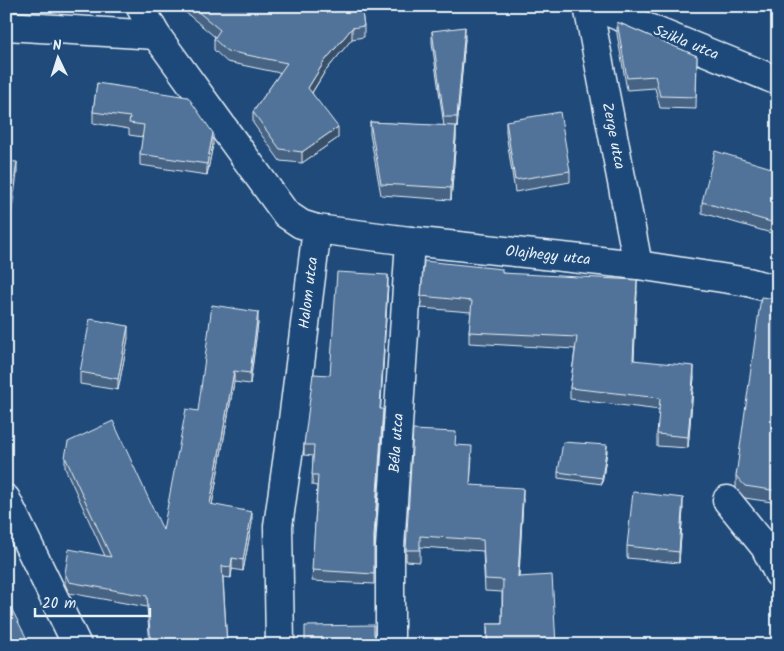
<svg xmlns="http://www.w3.org/2000/svg" width="784" height="651" viewBox="0 0 784 651" font-family="Kalam,sans-serif">
	<style>
		.lines { fill: none; stroke-linecap: round; stroke-linejoin: round }
		.minor-casing { stroke: #e8f1f8; stroke-width: 31 }
		.minor { stroke: #1f4a7a; stroke-width: 28 }
		.wall { fill: #466384; stroke: #e8f1f8 }
		.shaded-wall { fill: #39506b; stroke: #e8f1f8 }
		.building { fill: #517399; stroke: #e8f1f8 }
		.labels { text-anchor: middle; dominant-baseline: central; stroke-width: 5; stroke-linejoin: round; paint-order: stroke }
		.street-label { font-size: 15px; fill: #e8f1f8; stroke: #1f4a7a }
	</style>
	<rect width="100%" height="100%" fill="#1f4a7a"/>
	<filter id="ink" filterUnits="userSpaceOnUse"><feTurbulence type="fractalNoise" baseFrequency=".02" numOctaves="2"/><feDisplacementMap in="SourceGraphic" scale="10" xChannelSelector="R" yChannelSelector="G"/><feConvolveMatrix kernelMatrix="1 2 1 2 8 2 1 2 1" color-interpolation-filters="sRGB"/></filter>
	<g filter="url(#ink)">
		<g class="lines">
			<g class="minor-casing">
				<g id="minor">
					<polyline points="140,6 156,35 286,214 301,224 317,229 410,241 638,265 748,282 778,290"/>
					<polyline points="588,6 638,265"/>
					<polyline points="594,6 778,81"/>
					<polyline points="6,26 156,35"/>
					<polyline points="6,499 77,645"/>
					<polyline points="727,500 765,547 778,573"/>
					<polyline points="280,645 278,526 293,420 317,229"/>
					<polyline points="390,645 390,548 410,241"/>
				</g>
			</g>
			<use href="#minor" class="minor"/>
		</g>
		<g class="wall">
			<polygon points="178,6 361,6 364,26 364,37 352,39 324,73 312,93 338,138 302,163 280,161 253,123 253,112 280,73 227,62 214,50 214,39 215,37"/>
			<polygon points="617,22 697,56 696,109 660,108 655,88 627,90 617,34"/>
			<polygon points="432,31 465,39 457,128 456,128 456,138 451,200 381,195 370,134 370,122 444,126 432,43"/>
			<polygon points="97,83 213,144 207,175 140,165 140,154 143,137 129,135 129,129 93,123 93,112"/>
			<polygon points="506,121 570,171 570,182 515,192 506,133"/>
			<polygon points="778,170 778,235 702,213 702,202"/>
			<polygon points="502,273 637,291 634,360 694,377 688,448 657,446 657,434 660,410 570,399 570,388 575,349 469,343 469,332 471,312 421,308 421,296"/>
			<polygon points="388,285 380,409 383,419 374,547 374,584 312,581 317,486 312,485 313,456 304,455 304,445 330,375"/>
			<polygon points="778,299 778,503 745,498 736,488 736,476"/>
			<polygon points="258,323 250,384 234,382 212,505 252,523 243,571 232,569 231,578 223,577 227,645 150,645 147,607 69,593 65,584 65,573 105,556 65,468 65,457 163,530 198,411"/>
			<polygon points="128,338 118,390 80,384 80,372"/>
			<polygon points="456,445 472,457 470,485 523,499 519,577 556,645 487,645 487,624 502,624 502,592 485,591 483,551 420,547 420,562 406,561 406,550"/>
			<polygon points="607,451 602,484 558,478 558,472"/>
			<polygon points="683,509 679,563 627,558 627,546"/>
		</g>
		<g class="shaded-wall">
			<polygon points="465,27 465,39 457,128 457,117"/>
			<polygon points="352,28 352,39 324,73 308,99 308,88 324,62"/>
			<polygon points="456,126 456,138 451,200 451,188"/>
			<polygon points="338,127 338,138 302,163 302,152"/>
			<polygon points="213,133 213,144 207,175 207,164"/>
			<polygon points="17,162 17,174 6,253 6,242"/>
			<polygon points="388,275 388,285 380,420 380,409"/>
			<polygon points="637,280 637,291 633,372 633,360"/>
			<polygon points="258,312 258,323 250,384 250,373"/>
			<polygon points="128,326 128,338 118,390 118,379"/>
			<polygon points="694,366 694,377 688,448 688,437"/>
			<polygon points="234,371 234,382 210,516 210,504"/>
			<polygon points="383,409 383,419 374,547 374,536"/>
			<polygon points="607,445 607,451 602,484 602,478"/>
			<polygon points="523,488 523,499 518,588 518,577"/>
			<polygon points="683,498 683,509 679,563 679,552"/>
			<polygon points="252,512 252,523 243,571 243,560"/>
			<polygon points="232,558 232,569 231,578 231,567"/>
		</g>
		<g class="building">
			<polygon points="191,6 361,6 364,26 352,28 324,62 308,88 338,127 302,152 280,149 253,112 287,63 227,51 214,39 220,30"/>
			<polygon points="617,22 697,56 696,97 660,96 655,76 627,78"/>
			<polygon points="465,27 457,117 444,117 432,31"/>
			<polygon points="97,83 188,97 213,133 207,164 140,154 144,125 129,123 130,117 93,112"/>
			<polygon points="560,112 570,171 515,180 506,121"/>
			<polygon points="370,122 456,126 451,188 381,184"/>
			<polygon points="715,151 778,170 778,224 702,202"/>
			<polygon points="6,161 17,162 6,242"/>
			<polygon points="424,261 502,269 502,273 637,280 633,360 694,366 688,437 657,434 660,398 570,388 577,337 469,332 472,301 421,296"/>
			<polygon points="337,272 388,275 380,409 383,409 374,536 374,574 312,570 318,475 312,475 314,445 304,445 313,374 330,375"/>
			<polygon points="761,297 778,299 778,491 745,486 736,476"/>
			<polygon points="212,305 258,312 250,373 234,371 210,504 252,512 243,560 232,558 231,567 222,566 227,645 151,645 147,596 69,582 65,573 69,549 111,557 65,457 68,442 113,421 163,530 186,409 198,411"/>
			<polygon points="90,319 128,326 118,379 80,372"/>
			<polygon points="413,430 456,432 455,445 472,446 470,485 523,488 518,577 552,575 556,645 488,645 487,624 502,624 503,580 485,579 483,540 420,536 420,550 406,550"/>
			<polygon points="563,442 607,445 602,478 558,472"/>
			<polygon points="633,492 683,498 679,552 627,546"/>
			<polygon points="6,598 30,645 6,645"/>
			<polygon points="374,625 374,634 377,645 305,645 305,626"/>
		</g>
	</g>
	<g class="labels">
		<g class="street-label">
			<text transform="translate(686 43) rotate(22)">Szikla utca</text>
			<text transform="translate(613 136) rotate(79)">Zerge utca</text>
			<text transform="translate(548 256) rotate(6)">Olajhegy utca</text>
			<text transform="translate(309 293) rotate(-83)">Halom utca</text>
			<text transform="translate(397 443) rotate(-86)">Béla utca</text>
		</g>
	</g>
	<rect width="784" height="651" fill="none" stroke="#1f4a7a" stroke-width="25"/>
	<rect x="12" y="12" width="759" height="626" fill="none" stroke="#e8f1f8" stroke-width="2" filter="url(#ink)"/>
	<g transform="translate(58 58) rotate(356)" stroke="#1f4a7a" stroke-width="4" paint-order="stroke">
	<path d="M0-4L9 19L0 12L-9 19Z" fill="#e8f1f8"/>
	<text y="-8" font-size="14" font-weight="bold" text-anchor="middle" fill="#e8f1f8">N</text>
	</g>
	<path d="M35 608v8h115v-8" fill="none" stroke="#e8f1f8" stroke-width="2.5"/>
	<text x="42" y="608" font-size="15" fill="#e8f1f8" stroke="#1f4a7a" stroke-width="4" paint-order="stroke">20 m</text>
</svg>
